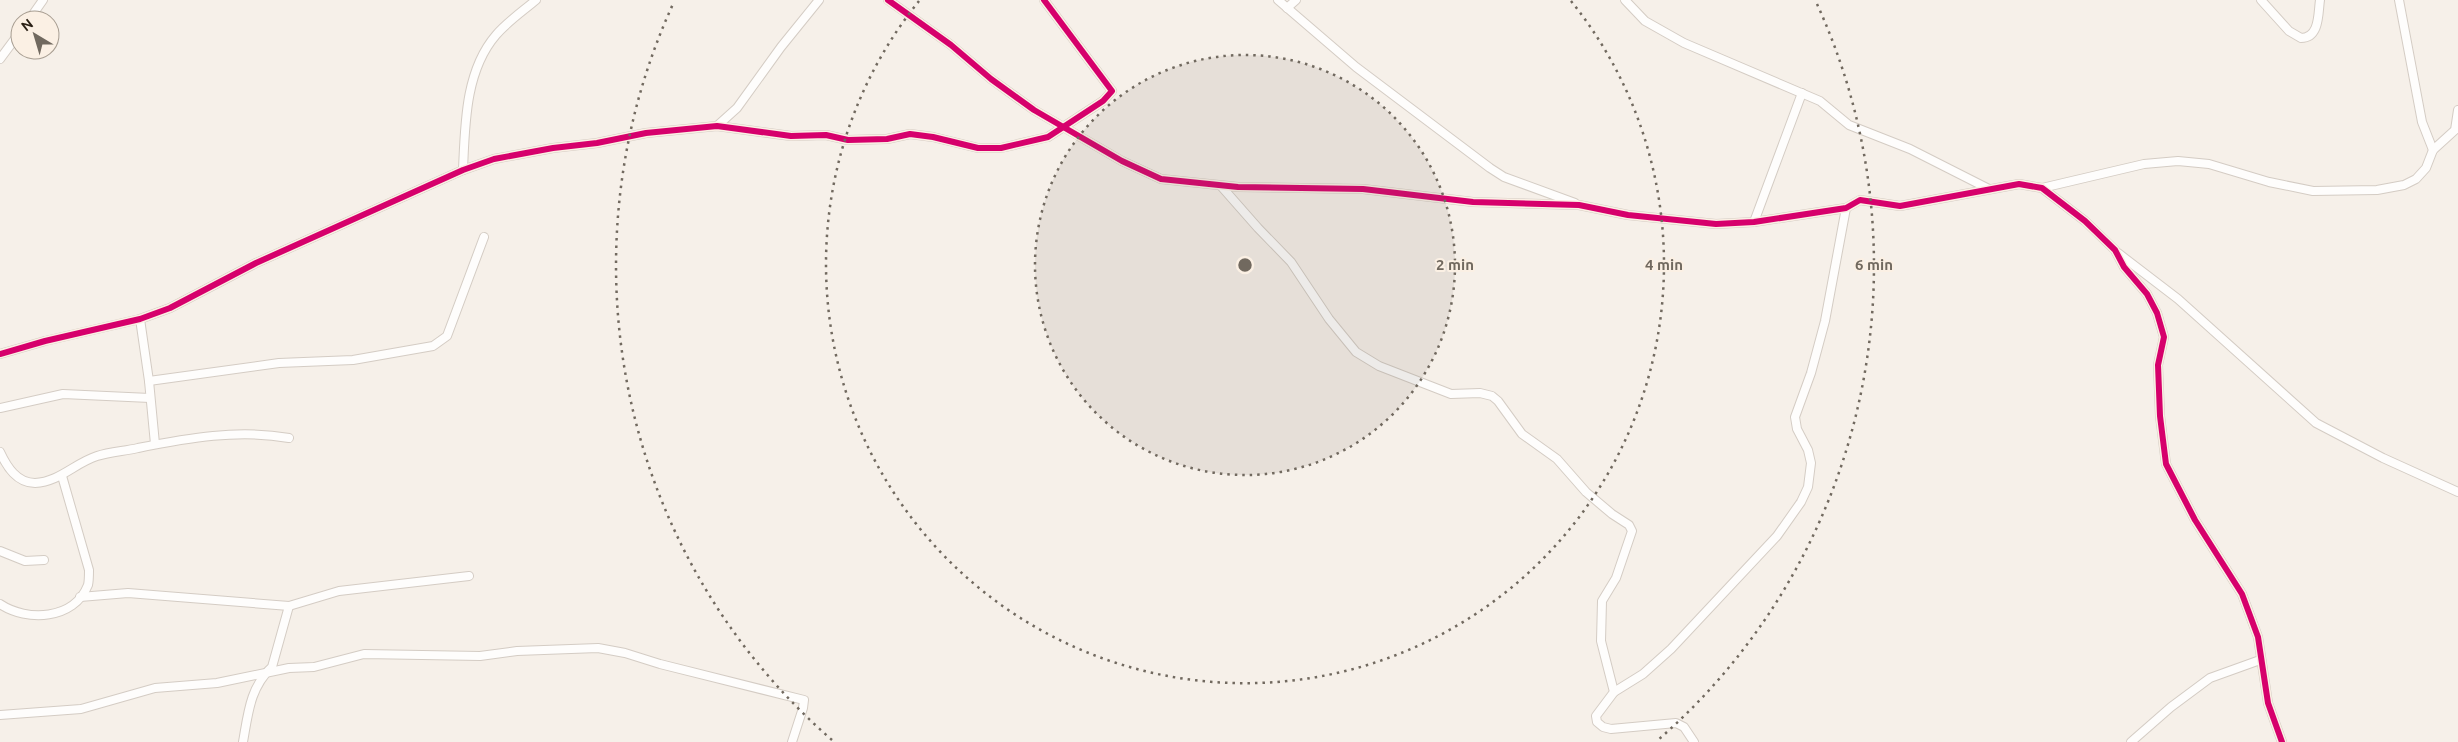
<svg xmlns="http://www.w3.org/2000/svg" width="2458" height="742" viewBox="0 0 2458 742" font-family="Ubuntu,sans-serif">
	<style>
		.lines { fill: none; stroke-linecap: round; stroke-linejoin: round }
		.minor-casing { stroke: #d4ccc4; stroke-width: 10 }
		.minor { stroke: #fefdfc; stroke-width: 8 }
		.cycleway-casing { stroke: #fbf0e4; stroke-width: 9 }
		.cycleway { stroke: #d6006c; stroke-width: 6 }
		.ring { fill: none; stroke: #71695f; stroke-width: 2.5; stroke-dasharray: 2.5 5 }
		.centre { fill: #71695f; stroke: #fbf0e4; stroke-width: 2.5 }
		.ring-label { font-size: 15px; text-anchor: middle; font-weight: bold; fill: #71695f; stroke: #fbf0e4; stroke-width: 4; stroke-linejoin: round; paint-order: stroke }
	</style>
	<rect width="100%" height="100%" fill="#f6f0e9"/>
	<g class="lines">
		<g class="minor-casing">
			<g id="minor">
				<polyline points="888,0 951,45 991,79 1034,110 1122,161 1161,179 1238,187 1363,189 1473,202 1579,205 1628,215 1716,224 1754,222 1846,208 1860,200 1900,206 2019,184 2042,188 2085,221 2115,250 2124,267 2147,294 2157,313 2164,337 2158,365 2160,416 2166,464 2195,520 2242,594 2258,637 2268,703 2282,742"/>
				<polyline points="1278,0 1356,67 1490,168 1504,177 1575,203"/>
				<polyline points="1625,0 1645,21 1684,43 1820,101 1849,125 1910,149 1989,189"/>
				<path d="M2261 0 2289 31 2301 38C2320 38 2318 13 2320 0"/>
				<polyline points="2399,0 2422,122 2433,150"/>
				<polyline points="1287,8 1296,0"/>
				<polyline points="29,20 43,0"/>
				<polyline points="0,59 20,32"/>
				<polyline points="717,126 737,108 781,47 819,0"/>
				<path d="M463 170C465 125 465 71 496 35 507 22 523 11 536 0"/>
				<polyline points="1221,186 1258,228 1291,262 1329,319 1356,352 1379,366 1451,394 1480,393 1492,396 1498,401 1522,434 1557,459 1586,492 1612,514 1629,525 1632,531 1616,578 1602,601 1601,641 1614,692 1596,716 1597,722 1603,727 1611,729 1676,723 1684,727 1694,742"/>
				<polyline points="2042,188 2144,164 2178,161 2209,164 2269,182 2313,191 2377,190 2404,185 2416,179 2426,168 2433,150 2455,130 2458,110"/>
				<polyline points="1754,222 1802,93"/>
				<polyline points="2118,253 2178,299 2316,423 2383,458 2458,492"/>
				<polyline points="140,319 149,381 155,444"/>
				<polyline points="0,354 45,341 140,319 170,308 256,263 463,170 494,159 553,148 597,143 646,133 717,126 791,136 826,135 848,140 887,139 910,134 933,137 978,148 1001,148 1048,137 1103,101 1112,91 1044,0"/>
				<polyline points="149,381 279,363 353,360 433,346 447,336 484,237"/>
				<polyline points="0,408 63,394 150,398"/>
				<path d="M0 452C7 467 17 483 35 483 59 482 75 463 97 456 110 452 125 451 138 448 188 438 238 429 289 438"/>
				<polyline points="0,551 25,561 44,560"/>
				<polyline points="80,597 128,593 289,606 339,591 469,576"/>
				<path d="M0 604C27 622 74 620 88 585 89 581 89 574 89 570L62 476"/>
				<polyline points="1614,692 1643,674 1671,649 1777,536 1801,502 1808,487 1811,463 1808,450 1797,429 1795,417 1811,373 1825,321 1846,208"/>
				<polyline points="0,715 81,709 155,688 217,683 289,668 314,667 364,654 480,656 517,651 598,648 625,653 660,664 804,700 803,708 792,742"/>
				<path d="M243 742C248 714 250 687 272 667L289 606"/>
				<polyline points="2131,742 2171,707 2210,678 2260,660"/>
			</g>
		</g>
		<use href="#minor" class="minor"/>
		<g class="cycleway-casing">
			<g id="cycleway">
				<polyline points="888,0 951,45 991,79 1034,110 1122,161 1161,179 1238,187 1363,189 1473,202 1579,205 1628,215 1716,224 1754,222 1846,208 1860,200 1900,206 2019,184 2042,188 2085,221 2115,250 2124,267 2147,294 2157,313 2164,337 2158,365 2160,416 2166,464 2195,520 2242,594 2258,637 2268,703 2282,742"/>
				<polyline points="0,354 45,341 140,319 170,308 256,263 463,170 494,159 553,148 597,143 646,133 717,126 791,136 826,135 848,140 887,139 910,134 933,137 978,148 1001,148 1048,137 1103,101 1112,91 1044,0"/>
			</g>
		</g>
		<use href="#cycleway" class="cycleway"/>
	</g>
	<circle cx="1245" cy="265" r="210" fill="#71695f" fill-opacity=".12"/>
	<g class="ring">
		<circle cx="1245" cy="265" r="210"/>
		<path d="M1571 1A419 419 0 1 1 919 1"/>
		<path d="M832 740A629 629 0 0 1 673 4M1817 4A629 629 0 0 1 1658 740"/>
	</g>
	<circle cx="1245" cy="265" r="8" class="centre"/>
	<g class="ring-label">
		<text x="1455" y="270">2 min</text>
		<text x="1664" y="270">4 min</text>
		<text x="1874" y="270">6 min</text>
	</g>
	<g transform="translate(35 35) rotate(322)"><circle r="24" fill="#fbf0e4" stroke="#a79d91"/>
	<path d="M0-4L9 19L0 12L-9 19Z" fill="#71695f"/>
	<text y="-8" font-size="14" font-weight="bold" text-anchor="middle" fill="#2a2015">N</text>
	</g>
</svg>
